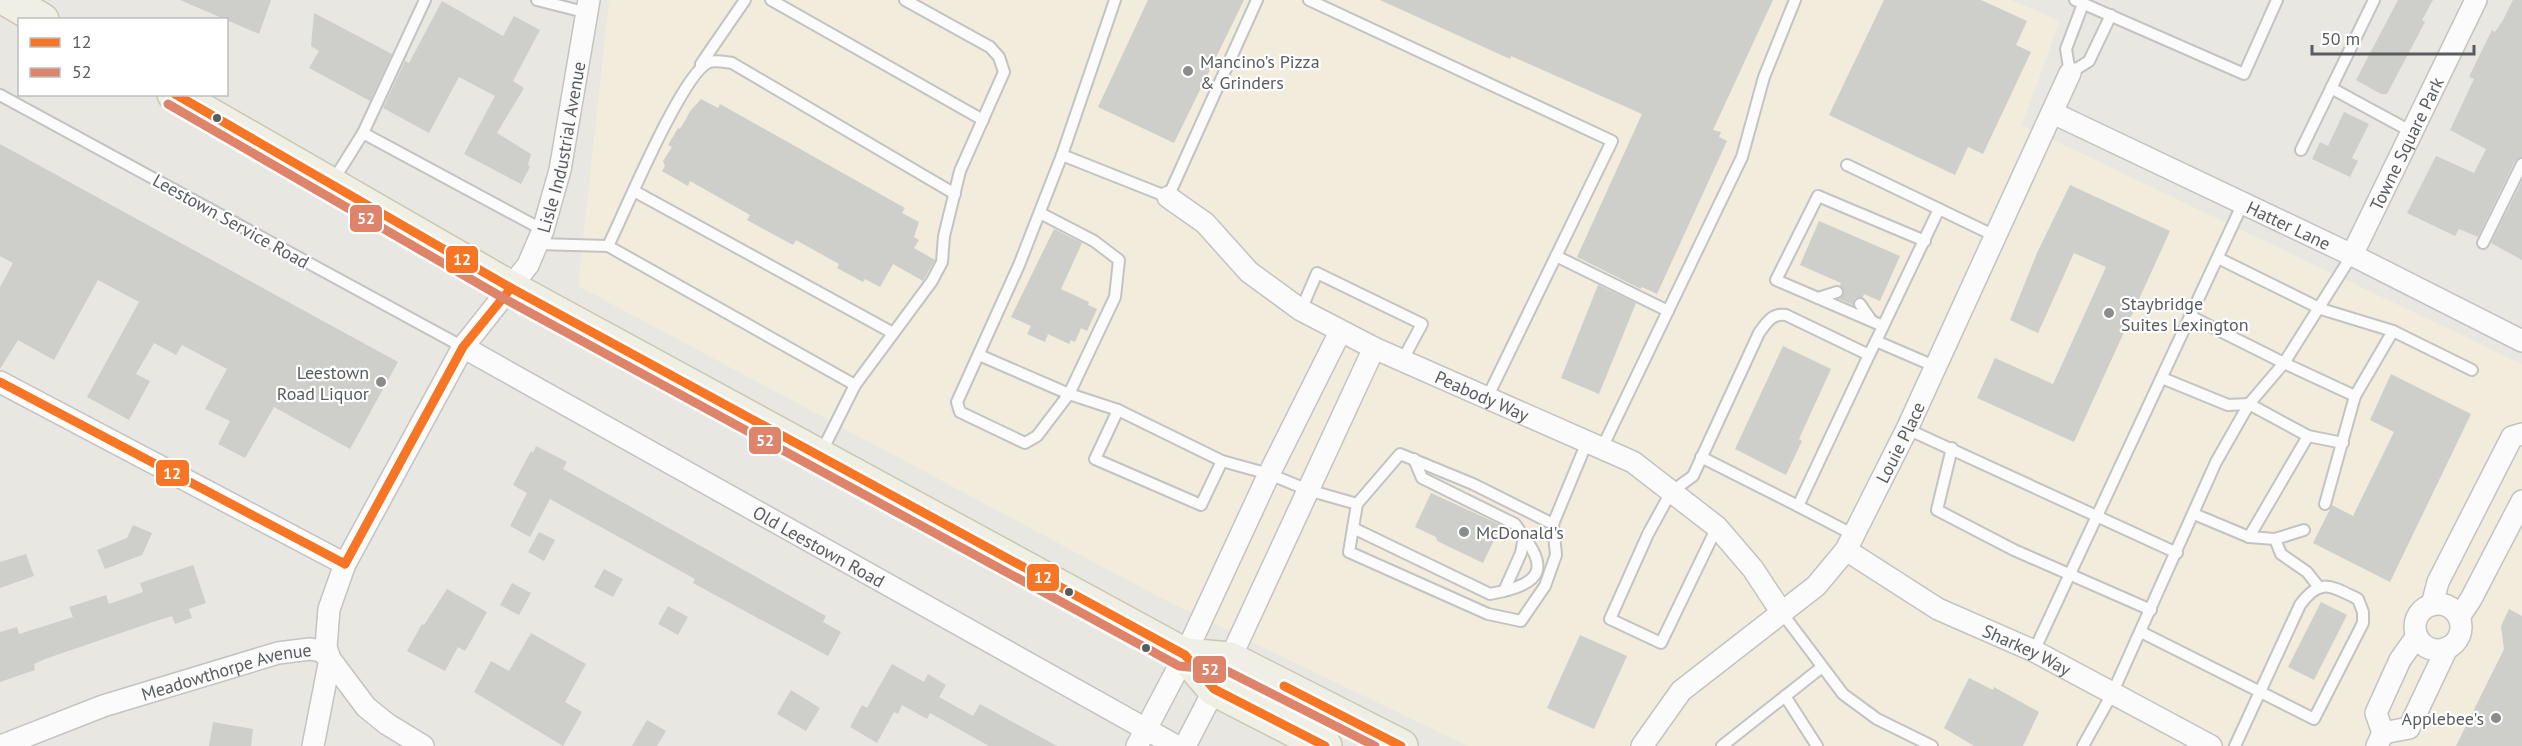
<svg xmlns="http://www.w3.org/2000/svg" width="2522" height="746" viewBox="0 0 2522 746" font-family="'PT Sans',sans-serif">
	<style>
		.commercial { fill: #f1ecdb }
		.building { fill: #cececb }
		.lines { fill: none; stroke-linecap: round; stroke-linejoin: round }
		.service-casing { stroke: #c4c3c3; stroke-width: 14 }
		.minor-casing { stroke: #c4c3c3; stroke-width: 24 }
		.primary-casing { stroke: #cdc6b2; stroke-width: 36 }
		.service { stroke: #fcfbfb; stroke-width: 10 }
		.minor { stroke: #fcfbfb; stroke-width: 21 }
		.primary { stroke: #f0efe6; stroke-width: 33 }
		.bus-1-casing { stroke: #fff; stroke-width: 14 }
		.bus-2-casing { stroke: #fff; stroke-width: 14 }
		.bus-1 { stroke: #f77626; stroke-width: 9 }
		.bus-2 { stroke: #de846b; stroke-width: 9 }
		.poi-dot { fill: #8b8d8d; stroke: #fff; stroke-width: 2 }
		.bus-dot { fill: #595c5f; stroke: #fff; stroke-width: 2 }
		.labels { text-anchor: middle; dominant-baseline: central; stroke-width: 4.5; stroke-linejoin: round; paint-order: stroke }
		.poi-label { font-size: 18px; fill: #595c5f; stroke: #fff; text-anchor: start }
		.street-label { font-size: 18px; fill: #595c5f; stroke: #fff }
		.line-badge { stroke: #fff; stroke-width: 2 }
		.badge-label { font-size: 16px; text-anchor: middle; font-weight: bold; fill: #fff }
	</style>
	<rect width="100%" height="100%" fill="#e8e7e2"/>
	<polygon class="commercial" points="609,0 2011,0 2060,21 2022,125 2522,364 2522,746 1467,746 1155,595 578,286"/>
	<g class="building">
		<polygon points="180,0 271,0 259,34"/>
		<polygon points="1148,0 1244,0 1174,143 1098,107"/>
		<polygon points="1380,0 1773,0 1713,130 1721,132 1719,137 1727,141 1657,294 1642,287 1641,289 1577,257 1642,114 1511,56 1510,59"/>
		<polygon points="1884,0 1981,0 2027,21 2016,45 2031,52 1983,154 1968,147 1955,175 1829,115"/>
		<polygon points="2398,0 2433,0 2422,20 2425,22 2387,94 2381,94 2356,80"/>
		<polygon points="2513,0 2522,0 2522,157 2515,161 2478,237 2459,229 2455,236 2407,213 2436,156 2474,173 2486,149 2450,130 2474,79 2469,77 2484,46 2492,30 2495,32 2503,20"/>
		<polygon points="442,1 503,36 514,16 540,30 513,81 524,88 497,133 531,154 528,165 530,167 521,184 464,154 495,96 459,77 429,133 383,108 405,61 409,63"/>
		<polygon points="314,13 392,54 370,101 309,68 319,51 311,46"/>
		<polygon points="701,99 718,108 720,104 905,208 902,213 919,222 914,237 919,240 914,248 935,260 923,281 893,264 880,287 865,279 863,282 837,268 839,264 796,240 793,245 747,220 750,215 690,181 688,186 662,171 665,166 663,161 672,147 668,145 678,128 680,129 691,110"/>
		<polygon points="2344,112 2369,124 2352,158 2358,161 2350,177 2312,159 2320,142 2328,146"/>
		<polygon points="0,144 398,362 350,449 274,407 245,458 218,444 230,421 205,409 227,369 182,345 176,355 154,343 136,374 150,381 129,420 87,397 139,302 98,280 54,360 18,340 0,369 0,287 13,263 0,256"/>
		<polygon points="2522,181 2522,260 2491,243"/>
		<polygon points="2070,185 2170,231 2074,442 1977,398 1995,358 2053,384 2106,267 2074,253 2038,333 2010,320 2037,253"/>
		<polygon points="1819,221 1900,256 1880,301 1864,294 1863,297 1855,298 1853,305 1839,299 1844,293 1840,285 1841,283 1800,265"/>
		<polygon points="1054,229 1082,243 1061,289 1089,302 1088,305 1097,309 1087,331 1081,328 1075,342 1071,340 1069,344 1048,334 1045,342 1027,334 1031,326 1011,317"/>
		<polygon points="1598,285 1636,303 1599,394 1561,378"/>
		<polygon points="1783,346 1831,369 1799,439 1802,441 1786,475 1735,449"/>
		<polygon points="2391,374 2471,414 2390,582 2313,543 2332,505 2353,516 2394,432 2370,420"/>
		<polygon points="536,446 567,462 563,469 826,616 823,622 841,632 828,656 693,583 695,579 550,499 530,537 510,526 527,493 513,485 531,451 533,453"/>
		<polygon points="1431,493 1505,527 1499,540 1495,538 1483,563 1437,541 1436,537 1415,527"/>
		<polygon points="133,525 152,533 142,555 105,569 97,550 127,538"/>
		<polygon points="539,532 555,540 544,561 528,552"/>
		<polygon points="26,554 34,576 0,588 0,562"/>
		<polygon points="193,565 206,603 189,609 192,618 175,624 172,616 153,622 45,659 34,664 35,670 0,682 0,632 17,627 19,634 73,617 69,607 106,595 109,604 143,592 140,583"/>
		<polygon points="604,569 623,579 613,597 594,587"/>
		<polygon points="512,583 531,593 519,615 500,605"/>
		<polygon points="447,589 487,612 465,651 458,647 445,671 407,651 422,624 424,625"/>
		<polygon points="2321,602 2347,615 2314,680 2288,667"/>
		<polygon points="668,606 688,617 678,635 658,624"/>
		<polygon points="2509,609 2522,616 2522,746 2456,746 2504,649 2501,626"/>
		<polygon points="531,633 586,664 565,702 582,712 563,746 474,692 491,661 509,671"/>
		<polygon points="1580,635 1627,656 1594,729 1547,708"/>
		<polygon points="892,664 924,682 928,674 946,685 939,697 973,716 980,704 1057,746 989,746 930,713 927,719 902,705 898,714 894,712 877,743 850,727 862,705 867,708"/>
		<polygon points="1969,678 1993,690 1994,687 2039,712 2023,746 1974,746 1944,728"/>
		<polygon points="791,690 820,708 806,731 777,714"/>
		<polygon points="647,720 666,731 657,746 632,746"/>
		<polygon points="213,722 253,729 251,746 209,746"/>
	</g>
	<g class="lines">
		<g class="service-casing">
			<g id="service">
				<polyline points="537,0 588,13"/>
				<polyline points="771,0 983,120"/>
				<polyline points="1115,0 1062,155 1168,197 1257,0"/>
				<polyline points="1309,0 1612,141 1487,398"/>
				<polyline points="2075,0 2244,74 2277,0"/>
				<polyline points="2083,4 2066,49 2070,73 2089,61 2111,15"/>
				<polyline points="701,64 745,0"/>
				<polyline points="2331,88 2412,132"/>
				<polyline points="0,95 463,347"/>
				<polyline points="363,133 425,0"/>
				<polyline points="2301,150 2374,0"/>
				<polyline points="1847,165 1939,209 1876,341"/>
				<polyline points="333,181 363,133 543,230"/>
				<polyline points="634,191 893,333"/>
				<polyline points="1939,209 1995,236"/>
				<polyline points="1040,213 1094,241 1119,260 1115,297 1069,394 1037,436 1025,443 960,412 957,402 1019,265 1062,155"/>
				<polyline points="2483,243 2522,164"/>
				<polyline points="537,244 608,246 855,385"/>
				<path d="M608 246C624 214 682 73 709 62 715 60 725 62 732 63L955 194"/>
				<polyline points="1556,256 1668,311"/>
				<polyline points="2218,258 2321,309 2393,331 2472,370"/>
				<polyline points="1818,298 1837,292"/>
				<polyline points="1860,304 1871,320"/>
				<polyline points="1301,310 1317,273 1422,324 1402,361"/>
				<polyline points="2190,316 2284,363 2355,396 2393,331"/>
				<polyline points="1883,326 1776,280 1818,196 1925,241"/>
				<polyline points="979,355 1069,394 1118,410 1222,461 1269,474 1308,490 1357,504"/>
				<polyline points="2162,378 2228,405 2249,404 2308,436 2343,443"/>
				<polyline points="1118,410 1095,459 1201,505 1222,461"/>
				<polyline points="1907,429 2177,553"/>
				<polyline points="1602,448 1742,157 1764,77 1795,0"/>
				<polyline points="1952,448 1937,510 2014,550 2151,610"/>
				<polyline points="821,453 855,385 932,281 942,262 944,236 960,171 1004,72 999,57 990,47 905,0"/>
				<polyline points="1701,457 1798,506"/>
				<polyline points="2325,504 2355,396"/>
				<polyline points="2194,514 2249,537 2308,436"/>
				<polyline points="1553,524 1473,484 1400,454 1357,504 1349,552 1488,614 1521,621 1545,586 1556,555 1553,524 1587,442"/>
				<path d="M1717 527 1661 643 1610 619 1648 534 1671 492 1693 476 1759 333C1767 322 1772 313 1786 315L1869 355"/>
				<polyline points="1353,528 1490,594 1504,591 1521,553 1524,537 1515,524 1422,478 1414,459"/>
				<polyline points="1854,535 1798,506 1869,355 1876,341 1934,366"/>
				<polyline points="2249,537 2275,539 2304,530"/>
				<polyline points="2275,539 2281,554 2307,572 2318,586"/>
				<path d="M1504 591C1541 582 1547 567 1524 537"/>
				<polyline points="1782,613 1843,694 1877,719 1932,746"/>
				<path d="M2141 632 2314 719 2363 623V612L2358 599C2331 586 2320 577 2300 605L2235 746"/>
				<polyline points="2034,651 2243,203"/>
				<polyline points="1785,696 1817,746"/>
				<polyline points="1722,746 1822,667"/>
				<polyline points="2083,746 2112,694 2216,462 2249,404 2284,363 2352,255"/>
			</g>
		</g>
		<g class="minor-casing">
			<g id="minor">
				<path id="s1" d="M2053 113 2352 255 2522 341"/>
				<path id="s2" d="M1168 197 1205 223 1249 272 1301 310 1374 348 1633 462 1717 527 1753 569 1782 613"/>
				<path id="s3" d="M2352 255 2476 0"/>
				<path id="s4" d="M463 347 1176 746"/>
				<polyline points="0,382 345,564"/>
				<path id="s5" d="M1846 550 1938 609 2034 651 2211 746"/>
				<circle cx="2438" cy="627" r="23"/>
				<polyline points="2432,605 2438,582 2512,437 2522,434"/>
				<polyline points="2459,617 2471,599 2522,501"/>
				<polyline points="2383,733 2409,728 2447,648"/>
				<path id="s6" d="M1 746 103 706 278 653 310 649 321 651 330 659 366 707 387 724 423 746"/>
				<path id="s7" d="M313 746 330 659 326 647 329 609 345 564 463 347 528 265 543 230 560 170 589 0"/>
				<polyline points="1137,746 1185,655 1269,474 1340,332"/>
				<polyline points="1185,746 1230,659 1374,348"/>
				<path id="s8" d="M1642 746 1681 691 1816 586 1846 550 1907 429 2070 73"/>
				<polyline points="2377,746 2383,733 2376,713 2400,660 2417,636"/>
			</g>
		</g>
		<g class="primary-casing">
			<g id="primary">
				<polyline points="8,0 42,20"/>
				<polyline points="174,94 511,288 1185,655 1214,689 1325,746"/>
				<polyline points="1185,655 1230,659 1401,746"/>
			</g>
		</g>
		<use href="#service" class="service"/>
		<use href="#minor" class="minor"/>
		<use href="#primary" class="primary"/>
		<g class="bus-1-casing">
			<g id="bus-1">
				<polyline points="175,94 511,288 1185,655 1214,689 1325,746"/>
				<polyline points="0,382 345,564"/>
				<polyline points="345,564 463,347 511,288"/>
				<polyline points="1284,686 1401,746"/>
			</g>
		</g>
		<g class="bus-2-casing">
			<polyline id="bus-2" points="168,104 505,299 1179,666 1227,671 1375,746"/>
		</g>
		<use href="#bus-1" class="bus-1"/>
		<use href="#bus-2" class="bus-2"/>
	</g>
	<g class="poi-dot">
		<circle cx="1188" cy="71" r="6"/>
		<circle cx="2109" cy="313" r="6"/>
		<circle cx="381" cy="382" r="6"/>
		<circle cx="1464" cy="532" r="6"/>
		<circle cx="2496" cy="718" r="6"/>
	</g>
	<g class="bus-dot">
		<circle cx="217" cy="118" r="5"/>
		<circle cx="1069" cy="592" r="5"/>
		<circle cx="1146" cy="648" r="5"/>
	</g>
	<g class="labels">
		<g class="poi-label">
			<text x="1200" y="61">Mancino's Pizza<tspan x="1200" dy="21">&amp; Grinders</tspan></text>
			<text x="2121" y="303">Staybridge<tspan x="2121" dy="21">Suites Lexington</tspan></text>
			<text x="369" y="372" text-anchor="end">Leestown<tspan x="369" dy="21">Road Liquor</tspan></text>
			<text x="1476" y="532">McDonald's</text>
			<text x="2484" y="718" text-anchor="end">Applebee's</text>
		</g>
		<g class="street-label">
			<text stroke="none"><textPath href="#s3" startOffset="124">Towne Square Park</textPath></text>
			<text stroke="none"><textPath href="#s7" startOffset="662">Lisle Industrial Avenue</textPath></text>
			<text transform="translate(231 221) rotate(29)">Leestown Service Road</text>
			<text stroke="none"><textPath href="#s1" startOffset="261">Hatter Lane</textPath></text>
			<text stroke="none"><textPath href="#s2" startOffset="376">Peabody Way</textPath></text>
			<text stroke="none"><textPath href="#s8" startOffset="406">Louie Place</textPath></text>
			<text stroke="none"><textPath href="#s4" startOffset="408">Old Leestown Road</textPath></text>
			<text stroke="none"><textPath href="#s5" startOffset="207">Sharkey Way</textPath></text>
			<text stroke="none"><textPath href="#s6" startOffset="238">Meadowthorpe Avenue</textPath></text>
		</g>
	</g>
	<g class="line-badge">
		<rect x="349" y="204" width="34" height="29" rx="6" fill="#de846b"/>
		<rect x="445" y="245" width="34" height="29" rx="6" fill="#f77626"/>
		<rect x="748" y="426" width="34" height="29" rx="6" fill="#de846b"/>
		<rect x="155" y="459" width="35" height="28" rx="6" fill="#f77626"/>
		<rect x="1026" y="563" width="34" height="29" rx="6" fill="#f77626"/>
		<rect x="1192" y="655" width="35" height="29" rx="6" fill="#de846b"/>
	</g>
	<g class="badge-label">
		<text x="366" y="224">52</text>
		<text x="462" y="265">12</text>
		<text x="765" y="446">52</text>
		<text x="172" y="479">12</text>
		<text x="1043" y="583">12</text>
		<text x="1210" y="675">52</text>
	</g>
	<rect x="18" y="18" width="210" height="78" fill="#ffffff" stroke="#bdbebf" stroke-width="1.5"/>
	<rect x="30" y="38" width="30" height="9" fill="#f77626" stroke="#bdbebf" stroke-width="1.5"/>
	<text x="72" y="48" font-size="18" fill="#595c5f">12</text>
	<rect x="30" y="68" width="30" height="9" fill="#de846b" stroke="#bdbebf" stroke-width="1.5"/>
	<text x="72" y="78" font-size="18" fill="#595c5f">52</text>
	<path d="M2312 45v9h162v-9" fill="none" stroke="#595c5f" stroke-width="3"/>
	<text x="2321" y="45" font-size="18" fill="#595c5f" stroke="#ffffff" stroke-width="4.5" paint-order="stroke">50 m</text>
</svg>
